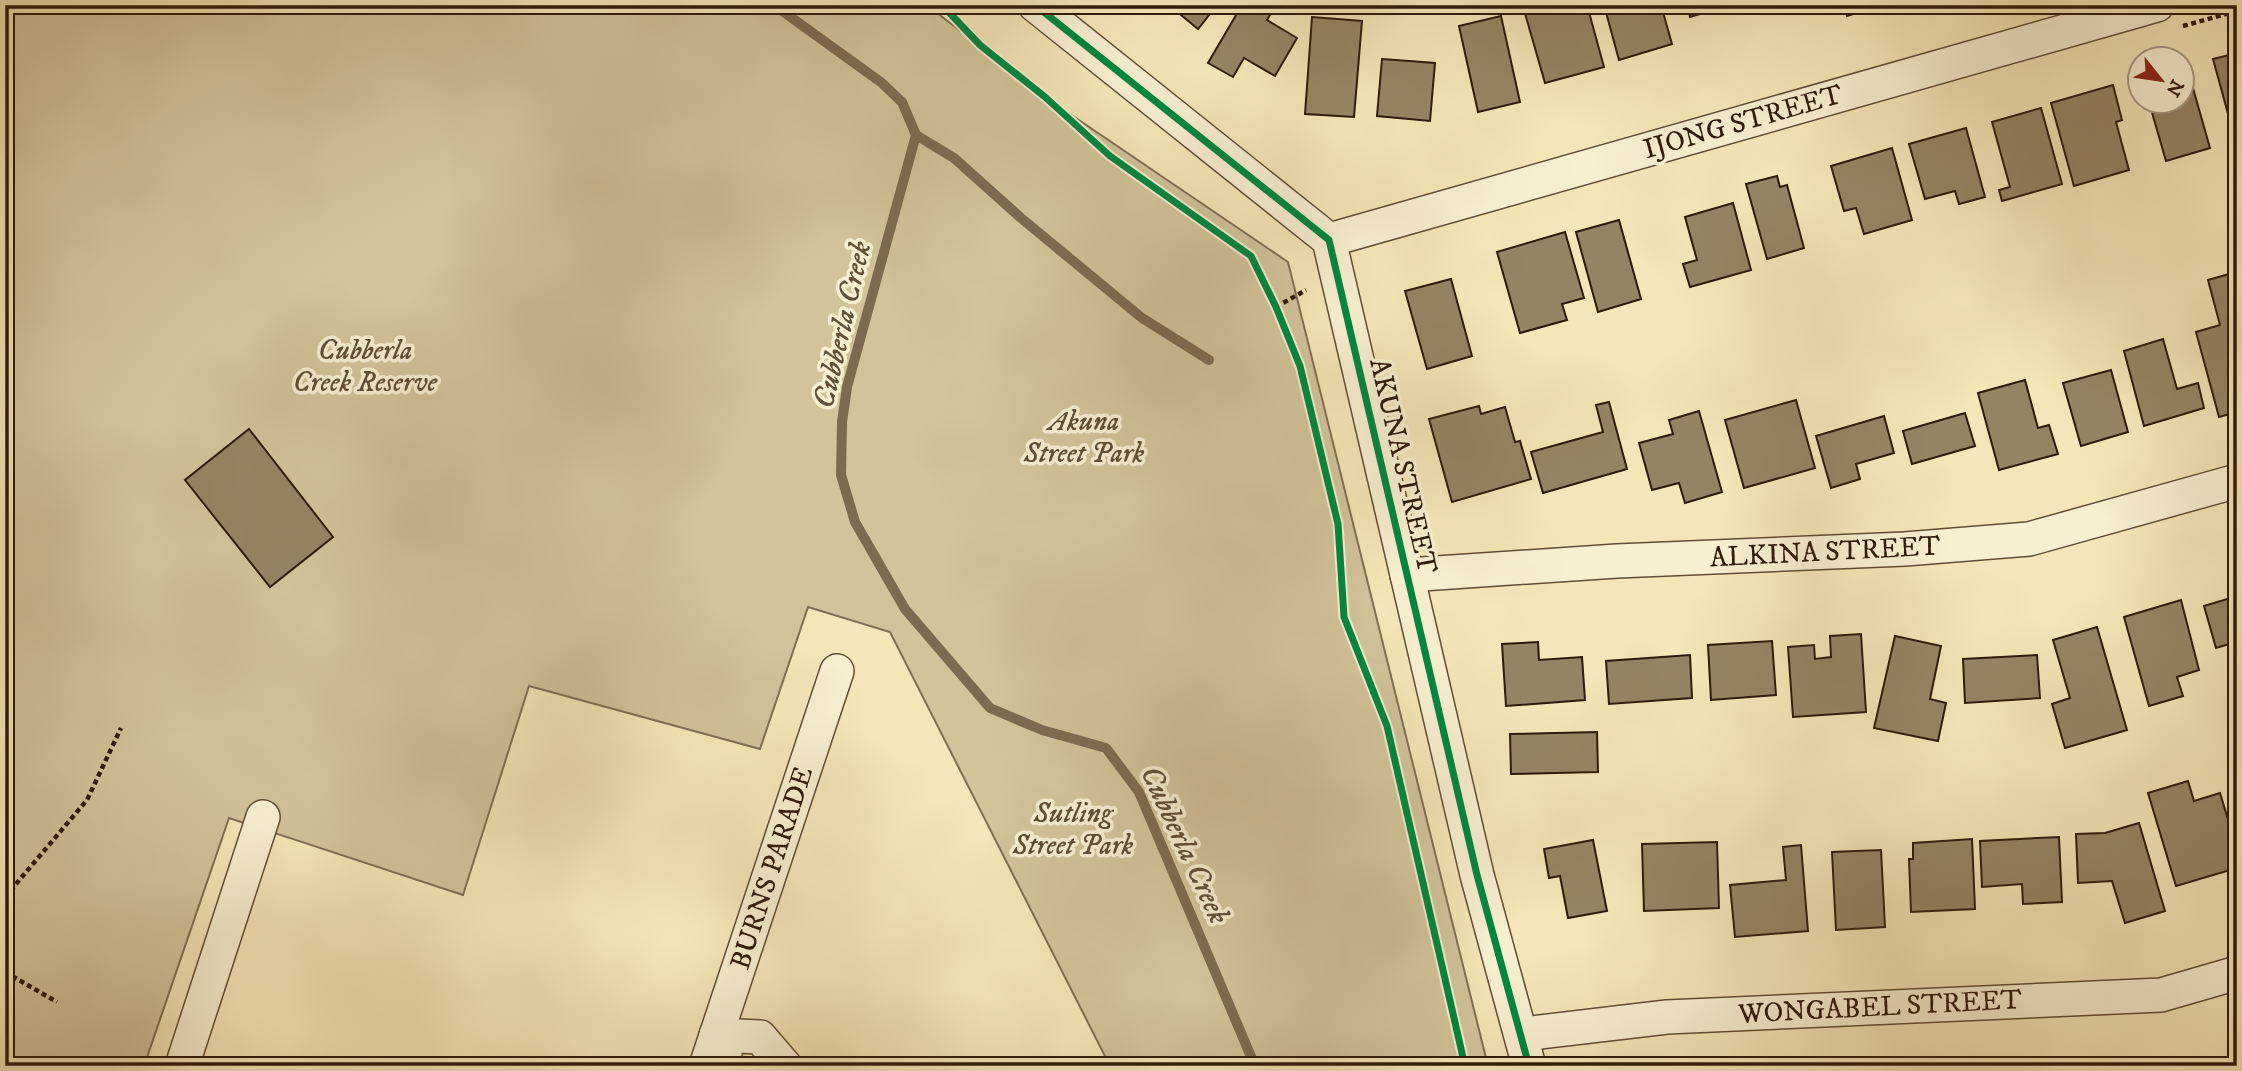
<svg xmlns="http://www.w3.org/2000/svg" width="2242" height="1071" viewBox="0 0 2242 1071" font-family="'IM FELL DW Pica',serif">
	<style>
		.green { fill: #d2c39a; stroke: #806e52; stroke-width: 2 }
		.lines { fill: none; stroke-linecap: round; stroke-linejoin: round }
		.stream { stroke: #7d6b4f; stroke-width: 10 }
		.building { fill: #958464; stroke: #2e1a0a; stroke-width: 2 }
		.street-casing { stroke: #604d36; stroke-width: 36 }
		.path { stroke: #2e1a0a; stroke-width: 4.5; stroke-dasharray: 5 3.5; stroke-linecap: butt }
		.street { stroke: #f8efd1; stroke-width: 33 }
		.cycleway-casing { stroke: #f8efd1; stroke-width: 11 }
		.cycleway { stroke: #00873e; stroke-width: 7 }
		.labels { text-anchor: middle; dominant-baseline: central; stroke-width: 7; stroke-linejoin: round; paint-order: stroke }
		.street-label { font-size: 28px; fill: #2e1a0a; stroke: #f8efd1 }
		.park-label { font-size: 28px; font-style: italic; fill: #5f4d35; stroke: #f8efd1 }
		.water-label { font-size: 30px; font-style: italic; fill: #625038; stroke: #f8efd1 }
	</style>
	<rect width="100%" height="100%" fill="#f4e6b8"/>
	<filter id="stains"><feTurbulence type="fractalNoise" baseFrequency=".00286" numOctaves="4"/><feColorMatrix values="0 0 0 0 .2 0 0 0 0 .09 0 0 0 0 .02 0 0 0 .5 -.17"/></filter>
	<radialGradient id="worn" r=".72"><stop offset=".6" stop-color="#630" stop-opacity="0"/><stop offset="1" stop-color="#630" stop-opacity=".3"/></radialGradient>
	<polygon class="green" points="5,5 927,5 1045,97 1288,262 1488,1066 1110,1066 890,632 808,607 760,749 529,686 463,895 229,818 144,1066 5,1066"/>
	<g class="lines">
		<g class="stream">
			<polyline points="774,5 882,83 902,102 916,135 847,387 842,422 841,475 855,522 905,609 990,708 1042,730 1106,748 1139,792 1255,1066"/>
			<polyline points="916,135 954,158 1021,218 1142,318 1209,360"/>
		</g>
	</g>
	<g class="building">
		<polygon points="1169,5 1217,5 1198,29"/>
		<polygon points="1242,5 1276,5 1267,20 1297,38 1275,76 1244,58 1233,77 1208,63"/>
		<polygon points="1540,5 1587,5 1604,67 1545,83 1524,10"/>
		<polygon points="1604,5 1661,5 1672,44 1619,60"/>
		<polygon points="1687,5 1730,5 1690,17"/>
		<polygon points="1844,5 1883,5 1847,16"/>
		<polygon points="1501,16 1520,102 1478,112 1459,26"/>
		<polygon points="1312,17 1362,21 1354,117 1305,114"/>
		<polygon points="2237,53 2237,119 2230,121 2213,59"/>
		<polygon points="1382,59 1435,63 1430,121 1377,116"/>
		<polygon points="2187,67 2210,148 2166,161 2149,102 2182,102 2182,68"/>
		<polygon points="2113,85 2122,120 2116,122 2129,170 2074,186 2051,103"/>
		<polygon points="2041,108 2062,184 2002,201 1999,190 2010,187 1992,122"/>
		<polygon points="1966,128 1985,197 1959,204 1955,191 1925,199 1909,144"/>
		<polygon points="1892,148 1912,220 1864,234 1856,208 1844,211 1831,166"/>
		<polygon points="1777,176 1780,187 1787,185 1804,248 1767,259 1746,184"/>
		<polygon points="1733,203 1751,270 1690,287 1683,264 1697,260 1685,217"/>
		<polygon points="1619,220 1641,299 1598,312 1576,232"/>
		<polygon points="1565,232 1584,298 1562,304 1567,320 1520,333 1497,252"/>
		<polygon points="2229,274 2234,290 2237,289 2237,412 2219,417 2196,332 2220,325 2208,280"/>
		<polygon points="1451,279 1472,356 1427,369 1405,291"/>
		<polygon points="2163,339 2177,389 2198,383 2204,408 2144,426 2124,351"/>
		<polygon points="2111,370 2128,432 2081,446 2063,383"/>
		<polygon points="2025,380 2038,428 2049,425 2058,454 1999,470 1978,393"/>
		<polygon points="1796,400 1815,468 1744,488 1725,420"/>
		<polygon points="1609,402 1627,469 1543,493 1531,452 1603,432 1596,405"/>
		<polygon points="1479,406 1481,414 1505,407 1515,442 1520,441 1531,479 1452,502 1429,419"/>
		<polygon points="1699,411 1722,492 1685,503 1679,483 1652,490 1639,443 1673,434 1669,420"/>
		<polygon points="1965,413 1975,446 1912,464 1903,431"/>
		<polygon points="1884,416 1894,453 1856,464 1860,479 1831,488 1816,436"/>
		<polygon points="249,429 333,537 270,587 185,480"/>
		<polygon points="2237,596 2237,645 2236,642 2216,648 2204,606"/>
		<polygon points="2181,600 2199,670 2177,677 2183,696 2149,706 2124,617"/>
		<polygon points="2097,627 2127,730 2065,748 2052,704 2070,698 2053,640"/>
		<polygon points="1861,634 1866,712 1793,717 1788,647 1814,645 1815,659 1831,657 1830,636"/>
		<polygon points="1895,636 1941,646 1930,699 1946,703 1938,741 1874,728"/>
		<polygon points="1772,641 1776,695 1711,700 1708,645"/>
		<polygon points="1538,642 1539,660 1582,657 1585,700 1506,706 1502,644"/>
		<polygon points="1690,655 1692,698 1609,704 1606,661"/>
		<polygon points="2037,655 2040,698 1965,703 1963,659"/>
		<polygon points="1597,732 1598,772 1511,774 1510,734"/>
		<polygon points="2188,781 2194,801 2220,793 2237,849 2237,868 2176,886 2148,793"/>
		<polygon points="2139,823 2165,911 2125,923 2112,881 2078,883 2076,834 2105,833"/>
		<polygon points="2059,837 2062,902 2023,904 2022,884 1982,887 1980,841"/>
		<polygon points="1972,839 1975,909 1911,912 1909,859 1913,859 1913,843"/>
		<polygon points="1593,840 1607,911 1568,918 1560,876 1549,878 1544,849"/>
		<polygon points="1717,842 1719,908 1644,911 1642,844"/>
		<polygon points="1801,845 1808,931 1735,937 1730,885 1786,880 1783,847"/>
		<polygon points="1881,850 1885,927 1836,930 1832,852"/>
		<polygon points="2063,1057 2063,1066 2027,1066 2027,1058"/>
	</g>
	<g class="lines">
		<g class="street-casing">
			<g id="street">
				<polyline points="1035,5 1329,240 1477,875 1529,1066"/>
				<polyline points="1329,240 2157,5"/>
				<polyline points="1407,575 1617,561 1905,549 2029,539 2237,481"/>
				<polyline points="1522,1034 1667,1017 2161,995 2237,973"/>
				<polyline points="725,1054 716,1035 760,1037 785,1066"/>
				<polyline points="182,1066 263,817"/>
				<polyline points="706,1066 837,671"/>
			</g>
		</g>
		<g class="path">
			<polyline points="942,5 980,45 1045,97 1110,156 1251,256 1276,307 1300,366 1338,524 1344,617 1387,726 1465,1066"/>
			<polyline points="2183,26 2237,11"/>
			<polyline points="1276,307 1306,290"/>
			<polyline points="5,897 87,800 121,728"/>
			<polyline points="5,972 57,1002"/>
		</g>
		<use href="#street" class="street"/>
		<g class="cycleway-casing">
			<g id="cycleway">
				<polyline points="942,5 980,45 1045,97 1110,156 1251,256 1276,307 1300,366 1338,524 1344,617 1387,726 1465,1066"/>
				<polyline points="1035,5 1329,240 1477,875 1529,1066"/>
			</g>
		</g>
		<use href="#cycleway" class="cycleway"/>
	</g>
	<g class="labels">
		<g class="street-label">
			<text transform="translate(1743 122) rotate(-16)">IJONG STREET</text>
			<text transform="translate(1403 466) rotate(77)">AKUNA STREET</text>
			<text transform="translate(1825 552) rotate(-3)">ALKINA STREET</text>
			<text transform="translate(772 868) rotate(-72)">BURNS PARADE</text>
			<text transform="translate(1880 1007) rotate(-3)">WONGABEL STREET</text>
		</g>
		<g class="park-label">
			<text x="365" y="350">Cubberla<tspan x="365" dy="32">Creek Reserve</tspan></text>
			<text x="1084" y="421">Akuna<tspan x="1084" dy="32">Street Park</tspan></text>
			<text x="1073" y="813">Sutling<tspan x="1073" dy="32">Street Park</tspan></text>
		</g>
		<g class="water-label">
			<text transform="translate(843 325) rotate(-77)">Cubberla Creek</text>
			<text transform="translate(1184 845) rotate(65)">Cubberla Creek</text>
		</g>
	</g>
	<rect width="2242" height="1071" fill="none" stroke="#f4e6b8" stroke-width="28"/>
	<rect x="7" y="7" width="2228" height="1057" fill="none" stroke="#2e1a0a" stroke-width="3.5"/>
	<rect x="14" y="14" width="2214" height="1043" fill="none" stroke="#2e1a0a" stroke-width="2"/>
	<g transform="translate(2161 80) rotate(120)"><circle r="33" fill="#f8efd1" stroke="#a79a81" stroke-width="2"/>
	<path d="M0-5L12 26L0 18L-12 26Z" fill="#8f2418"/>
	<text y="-10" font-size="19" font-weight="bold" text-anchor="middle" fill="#2e1a0a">N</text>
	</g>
	<rect width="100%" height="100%" filter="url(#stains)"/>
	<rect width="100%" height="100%" fill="url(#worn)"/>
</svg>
